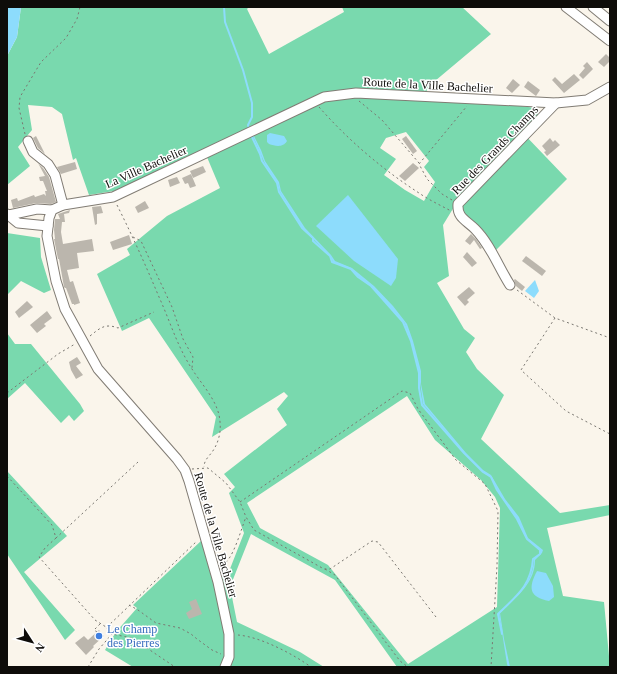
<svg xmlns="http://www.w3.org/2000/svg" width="617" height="674" viewBox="0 0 617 674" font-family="'Times New Roman',serif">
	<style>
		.green { fill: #79d9ae; fill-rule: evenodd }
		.water { fill: #8ddcfc }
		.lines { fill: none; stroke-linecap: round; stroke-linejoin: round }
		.stream { stroke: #8ddcfc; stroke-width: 2 }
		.building { fill: #bbb6ad }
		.minor-casing { stroke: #817c74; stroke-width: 11 }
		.path { stroke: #797670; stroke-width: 1; stroke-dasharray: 2 3; stroke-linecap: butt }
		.minor { stroke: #fff; stroke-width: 9 }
		.shop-dot { fill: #3f7fe0; stroke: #fff; stroke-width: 1.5 }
		.labels { text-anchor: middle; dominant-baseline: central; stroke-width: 3; stroke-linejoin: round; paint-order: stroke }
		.street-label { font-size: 12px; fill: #0e0c09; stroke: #fff }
		.shop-label { font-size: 12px; fill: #366cbe; stroke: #fff; text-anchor: start }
	</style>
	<rect width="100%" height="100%" fill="#faf5eb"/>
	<g class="green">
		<path d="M21 7H249L247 9 269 54 344 12 342 7H462L491 34 429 86 426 92 535 108 539 116 522 132 567 179 496 250 484 231 454 207 443 225 449 276 437 283 464 329 475 338 466 352 477 369 504 395 481 439 560 513 610 505V515L547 528 563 596 604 602 610 667H397L335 580 251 534 230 587 237 622 300 652 324 667H133L105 650 116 632 137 608 133 605 202 540 216 580 228 574 244 533 229 493 235 487 224 474 287 425 277 409 288 396 284 392 212 437 216 417 149 318 122 331 97 274 130 255 127 249 167 216 220 188 204 150 114 191 89 195 76 158 73 160 62 114 52 107 28 105 32 130 18 147 30 166 7 185V56L17 37ZM406 132 429 161 424 167 435 182 424 201 405 190 384 175 396 159 380 148 386 138ZM407 396 435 440 481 480 495 497 500 508 497 607 408 664 328 565 260 528 247 503Z"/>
		<polygon points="7,233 40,238 41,257 51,290 44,293 21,281 7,295"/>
		<polygon points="7,333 15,344 31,344 80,404 84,411 74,421 69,415 61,423 25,383 7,399"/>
		<polygon points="7,471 67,536 24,572 75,630 65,640 7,554"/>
	</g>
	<g class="water">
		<polygon points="7,7 21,7 17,37 7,56"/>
		<path d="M270 133 284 136 287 141C283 148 275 146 269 144L267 142V135Z"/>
		<path d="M252 134H253L261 150 265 161 279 182 281 191 305 228 331 255 335 261 352 268 374 286 393 306 407 324 413 341 421 371V384L425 404 466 453 483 470 491 475 505 499 519 517 528 538 543 550 542 553 535 560C535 584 516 597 500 613L504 639 510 667H508L507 664 499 613C516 596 533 584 534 559L541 552 525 536 518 520 502 498 491 477 482 471 459 447 423 404 420 382 419 371 411 340 404 322 371 286 360 278 351 269 333 262 330 256 303 229 280 192 278 184 265 164 259 150Z"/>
		<polygon points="348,195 398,259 396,278 391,286 354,261 316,226"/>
		<polygon points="535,280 539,291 534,298 525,291"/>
		<path d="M537 571 546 573 553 586 554 597 549 601C529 597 528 588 537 571Z"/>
	</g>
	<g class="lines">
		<g class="stream">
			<polyline points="224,7 225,22 243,70 252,103 252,117 248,125 249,129"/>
			<path d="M251 135 260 154 262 161 277 183 279 192 302 228 313 238V241L330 256 332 262 351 269 358 277 371 286 403 322 411 341 419 373V388L422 405 464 453 483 472 491 477 497 490 517 519 527 539 540 550V554L533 559C531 586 516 596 498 614L502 634"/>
		</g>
	</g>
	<g class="building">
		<polygon points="606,54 610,58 610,61 604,67 598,62"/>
		<polygon points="587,62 593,69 583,79 579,75 585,68 583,66"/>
		<polygon points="574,74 580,80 564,93 552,80 555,77 562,84"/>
		<polygon points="513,79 520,85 512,93 506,88"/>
		<polygon points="528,81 540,90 536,96 524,87"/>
		<polygon points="36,136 45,154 38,148 33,138"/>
		<polygon points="406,136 417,151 413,154 402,139"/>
		<polygon points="550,138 553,142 555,140 560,145 547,156 544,152 546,151 542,146"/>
		<polygon points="75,162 77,169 61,174 57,167"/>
		<polygon points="38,163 43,168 49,177 56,202 51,204 36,203 13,208 11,200 17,198 18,201 34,195 35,197 44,194 46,196 45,191 47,191 43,181 40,181 39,177 45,176"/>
		<polygon points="413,163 419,168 405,181 399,176"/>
		<polygon points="203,166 206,172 193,178 190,171"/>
		<polygon points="191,174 196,186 190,188 188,183 185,184 182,178"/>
		<polygon points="177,177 180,183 170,187 168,180"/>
		<polygon points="145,201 149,208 138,213 135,207"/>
		<polygon points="101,206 103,213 97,214 97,224 95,225 92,207"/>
		<polygon points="70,210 69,213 64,214 65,222 62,222 61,232 63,244 92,239 94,251 77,253 79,268 67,270 70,282 73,281 80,303 74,305 74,304 72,304 66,288 65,288 64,287 59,259 58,259 54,239 55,239 54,230 55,219 60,219 58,214"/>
		<polygon points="471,234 476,239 482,248 480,249 474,240 470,245 465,241"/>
		<polygon points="129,235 132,244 113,250 110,242"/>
		<polygon points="467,252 477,263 472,267 463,257"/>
		<polygon points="526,256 546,271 542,276 522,261"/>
		<polygon points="515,279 525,287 522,291 516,286 514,280"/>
		<polygon points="469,287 475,293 467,300 469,302 465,306 457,297"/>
		<polygon points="27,301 33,307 19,318 15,312"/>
		<polygon points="47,311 52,318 44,324 46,326 37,333 30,325"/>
		<polygon points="77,357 81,363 76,366 83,375 76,379 71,370 69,362"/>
		<polygon points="196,599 202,614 189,619 186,613 192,609 189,602"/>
		<polygon points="99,630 104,636 93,646 94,647 86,655 75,643 84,636 88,640"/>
	</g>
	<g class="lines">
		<g class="minor-casing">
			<g id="minor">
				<polyline points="566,7 610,41"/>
				<polyline points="593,7 610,21"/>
				<polyline points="28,141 33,152 48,164 55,175 63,205"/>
				<polyline points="7,214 18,223 48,226"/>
				<polyline points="9,215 37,209 52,210"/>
				<path d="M510 285C498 266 490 244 475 229 466 220 457 218 458 204L556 103"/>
				<polyline points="225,667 229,657 229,634 218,582 189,481 185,470 177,459 98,369 65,309 56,281 47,236 49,218 52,210 63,205 113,197 324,97 356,93 556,103 587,100 610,87"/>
			</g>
		</g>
		<g class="path">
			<polyline points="359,101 382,120 419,163"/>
			<path d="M319 107C348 140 382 169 419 193 429 200 440 205 451 211"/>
			<polyline points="25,134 19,108 20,97 41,62 66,38 77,19 80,7"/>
			<polyline points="452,200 442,194 427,179 419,164 467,106"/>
			<path d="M117 205C132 235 146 266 159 297 170 321 177 346 192 369 202 385 219 402 220 422 221 431 219 441 214 449 211 455 204 459 204 467"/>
			<polyline points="133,237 141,241 172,307 183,339 193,357 192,368"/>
			<polyline points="517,290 555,318 610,338"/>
			<polyline points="555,318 521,370 566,411 610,434"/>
			<path d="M90 336C100 328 105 323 118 328L154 312"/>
			<polyline points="7,393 58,354 75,344"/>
			<polyline points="192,469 208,468 226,483 240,502 246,517 254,530 324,569 330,569 372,541 378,542 436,617"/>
			<polyline points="7,476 52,525 56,538 138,462"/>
			<polyline points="240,502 402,391 410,393 418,409 456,460 485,484 498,511 497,566 491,667"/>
			<polyline points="56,538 45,548 39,557 95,620 106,627 112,634 132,638 175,667"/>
			<path d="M222 565C233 561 241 529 246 517"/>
			<polyline points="325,569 335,575 400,661 408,667"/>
			<polyline points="129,605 138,610 156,623 180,628 191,634 197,639 212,650 221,654"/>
			<polyline points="107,627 197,541"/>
			<polyline points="97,632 94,630 100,624"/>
			<path d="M238 635C261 637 293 654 311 667"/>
			<polyline points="88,667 99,649 112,634"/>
		</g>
		<use href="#minor" class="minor"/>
	</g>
	<circle class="shop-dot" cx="99" cy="636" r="4"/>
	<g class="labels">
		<g class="street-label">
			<text transform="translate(428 85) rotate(3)">Route de la Ville Bachelier</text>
			<text transform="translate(495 150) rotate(-46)">Rue des Grands Champs</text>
			<text transform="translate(146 167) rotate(-24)">La Ville Bachelier</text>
			<text transform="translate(216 535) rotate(74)">Route de la Ville Bachelier</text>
		</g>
		<g class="shop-label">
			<text x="107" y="629">Le Champ<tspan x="107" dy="14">des Pierres</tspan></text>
		</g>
	</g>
	<rect width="617" height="674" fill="none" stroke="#0e0c09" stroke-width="16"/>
	<g transform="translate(32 642) rotate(126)" stroke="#ffffff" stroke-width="3" paint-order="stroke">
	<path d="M0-3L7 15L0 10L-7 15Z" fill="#0e0c09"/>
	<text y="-6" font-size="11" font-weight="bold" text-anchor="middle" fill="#0e0c09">N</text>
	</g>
</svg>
